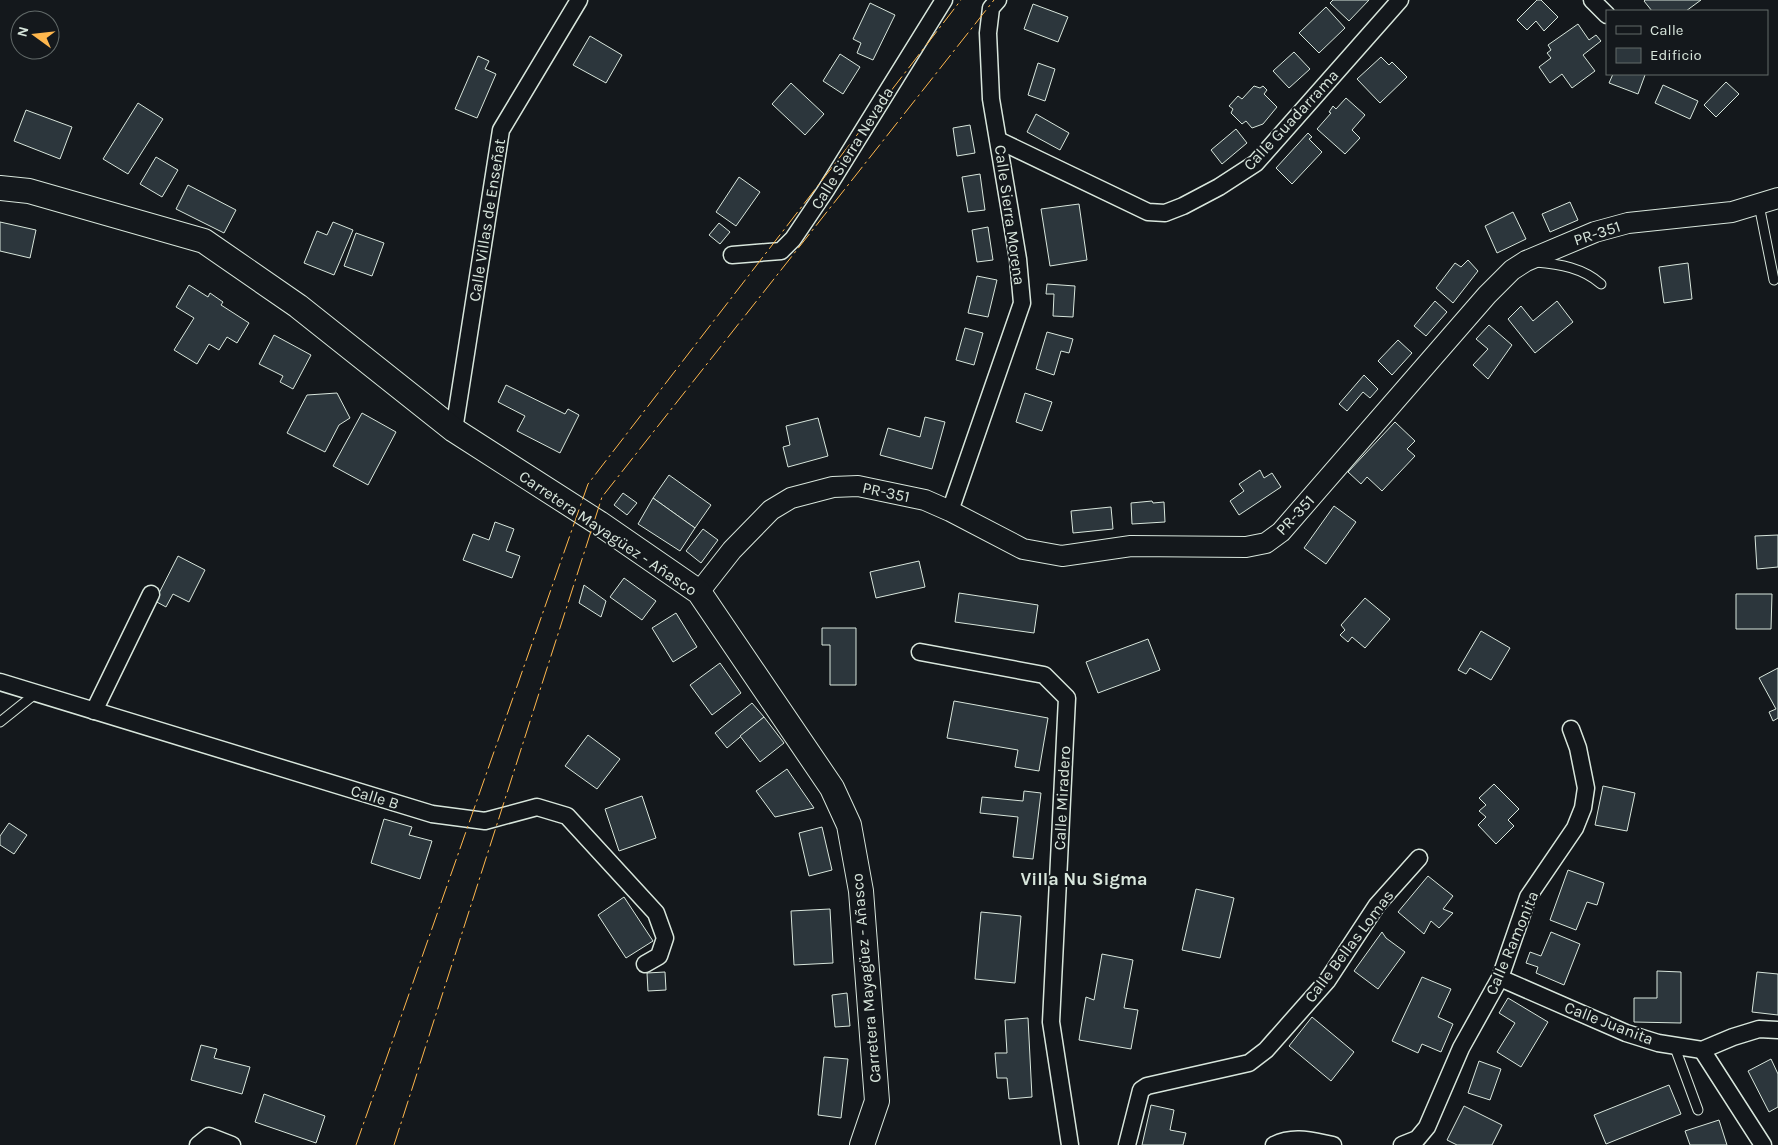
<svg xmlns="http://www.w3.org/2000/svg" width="1778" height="1145" viewBox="0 0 1778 1145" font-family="Karla,sans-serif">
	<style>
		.building { fill: #2c363c; stroke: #d8e6dc }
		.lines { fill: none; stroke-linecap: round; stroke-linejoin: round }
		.service-casing { stroke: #d8e6dc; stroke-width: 11 }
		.minor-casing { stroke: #d8e6dc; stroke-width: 19 }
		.tertiary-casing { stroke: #d8e6dc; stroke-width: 22 }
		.secondary-casing { stroke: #d8e6dc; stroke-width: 26 }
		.service { stroke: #14181c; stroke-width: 9 }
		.minor { stroke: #14181c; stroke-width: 16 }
		.tertiary { stroke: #14181c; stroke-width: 20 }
		.secondary { stroke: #14181c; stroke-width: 24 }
		.power { stroke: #ffb74d; stroke-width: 1; stroke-dasharray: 18 4 2.5 4; stroke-linecap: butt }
		.labels { text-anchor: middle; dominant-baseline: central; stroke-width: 4; stroke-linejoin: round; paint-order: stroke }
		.street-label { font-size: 16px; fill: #d8e6dc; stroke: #14181c }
		.neighbourhood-label { font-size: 18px; font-weight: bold; fill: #d8e6dc; stroke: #14181c }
	</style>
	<rect width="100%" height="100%" fill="#14181c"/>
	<g class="building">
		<polygon points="1333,0 1369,0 1349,21 1330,3"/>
		<polygon points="1537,0 1541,0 1558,17 1544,31 1536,21 1527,30 1517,20"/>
		<polygon points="1645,0 1701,0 1686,11 1652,11 1644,1"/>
		<polygon points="870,3 895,15 873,60 857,53 861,43 853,39"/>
		<polygon points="1033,4 1068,17 1058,42 1024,29"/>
		<polygon points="1326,7 1345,28 1319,53 1299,33"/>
		<polygon points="1578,24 1589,40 1596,35 1601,41 1583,55 1595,71 1572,88 1562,74 1550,83 1539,67 1551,58 1547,53 1551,50 1548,45"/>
		<polygon points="590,36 622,55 606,83 573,65"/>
		<polygon points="1294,52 1310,69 1289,88 1273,71"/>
		<polygon points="840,54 860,67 843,94 823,81"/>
		<polygon points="478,56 489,61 485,69 496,74 477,118 455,109"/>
		<polygon points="1381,57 1389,65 1392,62 1407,77 1380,103 1357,79"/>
		<polygon points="1038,63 1055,69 1045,101 1028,95"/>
		<polygon points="1613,74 1643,74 1645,75 1638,94 1609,83"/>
		<polygon points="1726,82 1739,94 1716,117 1704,105"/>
		<polygon points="791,83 824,114 805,135 772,104"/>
		<polygon points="1663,85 1698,101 1690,119 1655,103"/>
		<polygon points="1254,86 1260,88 1263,86 1267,90 1264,94 1277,107 1263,124 1252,128 1246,121 1242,124 1231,113 1233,109 1229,106 1238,96 1242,99"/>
		<polygon points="1346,98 1365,115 1352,130 1360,138 1345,154 1317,129 1331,113 1329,112 1333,106 1336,109"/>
		<polygon points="138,103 163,119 128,174 103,159"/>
		<polygon points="26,110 72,127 60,159 14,141"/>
		<polygon points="1036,114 1069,133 1060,150 1027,132"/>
		<polygon points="970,125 975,153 957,156 953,128"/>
		<polygon points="1236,129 1247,143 1222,164 1211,150"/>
		<polygon points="1308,133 1312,137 1309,139 1322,152 1292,184 1276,168"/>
		<polygon points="156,157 178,170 162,197 140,184"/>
		<polygon points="980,174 985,210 968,212 962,177"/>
		<polygon points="739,177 760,192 736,226 716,212"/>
		<polygon points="188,185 236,210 224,233 176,209"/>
		<polygon points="1570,202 1578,220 1550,232 1542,214"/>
		<polygon points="1079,204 1087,260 1050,266 1041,209"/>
		<polygon points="1513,212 1526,239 1497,253 1485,226"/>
		<polygon points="0,222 36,230 30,258 0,251"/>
		<polygon points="333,222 353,230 334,275 304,263 317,231 327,235"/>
		<polygon points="719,223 730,232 720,244 709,235"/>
		<polygon points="988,227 993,260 977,262 972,230"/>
		<polygon points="356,233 384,243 372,276 344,266"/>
		<polygon points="1468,260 1478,271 1453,303 1436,288 1455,263 1461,267"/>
		<polygon points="1688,263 1692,299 1664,303 1659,267"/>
		<polygon points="977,276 997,280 988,317 968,313"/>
		<polygon points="1047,284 1075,286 1073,317 1053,316 1054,294 1046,294"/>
		<polygon points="189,285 208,297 210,293 223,302 221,305 249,323 237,343 227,337 219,350 209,344 197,364 174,350 194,318 176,307"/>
		<polygon points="1435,301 1447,312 1426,336 1414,326"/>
		<polygon points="1557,301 1573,322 1535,353 1508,319 1521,306 1533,321"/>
		<polygon points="1489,325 1512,345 1488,379 1473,365 1488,349 1476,339"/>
		<polygon points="965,328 983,333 974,365 956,360"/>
		<polygon points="1047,332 1073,339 1069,353 1061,351 1054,375 1036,369"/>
		<polygon points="274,335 311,355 293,389 280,382 283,376 259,364"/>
		<polygon points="1398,340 1412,353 1392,375 1378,361"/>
		<polygon points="1364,375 1378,389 1370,398 1363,392 1347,411 1339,404"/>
		<polygon points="506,385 565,414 568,409 579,415 560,453 517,431 525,416 498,402"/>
		<polygon points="337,393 350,418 339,425 325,452 287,433 307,395"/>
		<polygon points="1025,393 1052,402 1042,431 1016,422"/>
		<polygon points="362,413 396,432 368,485 333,466"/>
		<polygon points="925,417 945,422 932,469 880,455 888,428 920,437"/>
		<polygon points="818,418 828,456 788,467 783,447 790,445 786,426"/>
		<polygon points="1395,422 1415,441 1407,449 1415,456 1382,491 1367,477 1361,484 1348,472"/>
		<polygon points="1260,470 1264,478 1272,473 1281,487 1239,515 1230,501 1244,491 1239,484"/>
		<polygon points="669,475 711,505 695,528 653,498"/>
		<polygon points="623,493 637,503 627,515 614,505"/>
		<polygon points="653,498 695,528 680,551 638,524"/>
		<polygon points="1152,501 1153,503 1164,502 1165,522 1132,524 1131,503"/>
		<polygon points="1334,506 1356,522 1326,564 1304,548"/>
		<polygon points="1111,507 1113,529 1073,533 1071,511"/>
		<polygon points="495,522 514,529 506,551 520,556 512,578 463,560 473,534 489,540"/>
		<polygon points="703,529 718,540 701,563 686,551"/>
		<polygon points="1778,535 1778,567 1757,569 1755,536"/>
		<polygon points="178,556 205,570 189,602 173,594 166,607 155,601"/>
		<polygon points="919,561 925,587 876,598 870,572"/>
		<polygon points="624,578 656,601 642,620 610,597"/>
		<polygon points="584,585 606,601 601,617 579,603"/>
		<polygon points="959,593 1038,605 1034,633 955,622"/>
		<polygon points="1736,594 1772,594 1771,629 1736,629"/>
		<polygon points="1365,598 1390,619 1365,648 1352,637 1348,642 1340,635 1345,630 1341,625"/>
		<polygon points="676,613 697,647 673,662 652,628"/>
		<polygon points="822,628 856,628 856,685 830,685 830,645 822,645"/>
		<polygon points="1481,631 1510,648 1491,680 1470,668 1466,674 1458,670"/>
		<polygon points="1148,639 1160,670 1098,693 1086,662"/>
		<polygon points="720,663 741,693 712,715 690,685"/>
		<polygon points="1778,668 1778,718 1773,721 1769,712 1776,709 1759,678"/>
		<polygon points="954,701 1048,718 1039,771 1015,767 1018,750 947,738"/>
		<polygon points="752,703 764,717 727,748 715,733"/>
		<polygon points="764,717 784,743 760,762 740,736"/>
		<polygon points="588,735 620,759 597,789 565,766"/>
		<polygon points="787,769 814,808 775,817 756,791"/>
		<polygon points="1494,784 1519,809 1508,820 1514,826 1496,844 1478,825 1486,817 1479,811 1486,805 1479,798"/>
		<polygon points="1603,786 1635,793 1627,831 1595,825"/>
		<polygon points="1024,791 1041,793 1033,859 1013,857 1018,817 980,813 982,797 1023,801"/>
		<polygon points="642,796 656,838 619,851 605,809"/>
		<polygon points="384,819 412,827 409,835 432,841 420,879 371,863"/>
		<polygon points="9,823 27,835 14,854 0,845 0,836"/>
		<polygon points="822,827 832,870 809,876 799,833"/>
		<polygon points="1568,870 1604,883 1597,905 1587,902 1576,930 1550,920"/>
		<polygon points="1428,876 1453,896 1443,909 1453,913 1439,928 1431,921 1424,934 1398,912"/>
		<polygon points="1196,889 1234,898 1220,958 1182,950"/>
		<polygon points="624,897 653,941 626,958 598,915"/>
		<polygon points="830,909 833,963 794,965 791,911"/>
		<polygon points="981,912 1021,916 1015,983 975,979"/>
		<polygon points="1382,932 1386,938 1405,952 1378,989 1354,971"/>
		<polygon points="1551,932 1580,944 1564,985 1536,973 1538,967 1526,963 1530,952 1541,956"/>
		<polygon points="1102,954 1133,960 1124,1008 1138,1010 1131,1049 1079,1040 1086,997 1094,1000"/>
		<polygon points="1657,971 1681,972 1681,1023 1634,1022 1634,998 1657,998"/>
		<polygon points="665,972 666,990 648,991 647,973"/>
		<polygon points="1757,972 1778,974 1778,1015 1752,1012"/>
		<polygon points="1422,977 1451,989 1438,1017 1453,1024 1441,1052 1422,1044 1418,1053 1392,1041"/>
		<polygon points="847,993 850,1026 835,1027 832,995"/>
		<polygon points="1508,998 1548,1022 1521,1067 1497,1052 1515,1023 1499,1013"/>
		<polygon points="1312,1017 1354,1052 1331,1081 1289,1046"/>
		<polygon points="1028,1018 1032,1097 1009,1099 1007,1078 997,1078 995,1053 1007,1053 1005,1020"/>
		<polygon points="201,1045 217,1049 214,1058 250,1067 242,1094 191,1080"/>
		<polygon points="824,1057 848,1059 841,1118 818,1115"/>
		<polygon points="1771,1059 1778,1074 1778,1107 1769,1112 1748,1071"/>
		<polygon points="1479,1061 1501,1069 1490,1100 1468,1093"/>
		<polygon points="1669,1085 1681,1114 1606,1144 1594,1115"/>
		<polygon points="264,1094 325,1116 316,1143 255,1122"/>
		<polygon points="1151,1105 1174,1110 1170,1130 1186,1133 1183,1145 1142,1145"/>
		<polygon points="1464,1106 1502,1125 1492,1145 1457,1145 1447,1140"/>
		<polygon points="1719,1120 1727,1145 1690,1145 1685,1131"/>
	</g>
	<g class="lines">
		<g class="service-casing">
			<g id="service">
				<polyline points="1759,205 1774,280"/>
				<path d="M1536 262C1560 264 1583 268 1601 284"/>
				<polyline points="0,722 35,694"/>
				<polyline points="1674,1045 1698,1110"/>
			</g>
		</g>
		<g class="minor-casing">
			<g id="minor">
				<polyline points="1592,0 1607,15"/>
				<polyline points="1000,141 1148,212 1165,213 1183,206 1219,187 1256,163 1400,0"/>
				<polyline points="732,255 781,251 793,239 826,190 944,0"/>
				<polyline points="454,430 501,130 579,0"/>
				<polyline points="950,511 1022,303 1018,259 991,99 988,33 991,8 998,0"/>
				<polyline points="920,652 1044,675 1067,698 1051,1022 1070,1145"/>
				<polyline points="0,682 432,814 485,821 537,807 567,816 656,913 665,938 659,956 645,964"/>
				<polyline points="94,711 151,594"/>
				<polyline points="1500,978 1626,1033 1658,1043 1702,1050 1733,1037 1759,1029 1778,1030"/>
				<polyline points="1702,1050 1763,1145"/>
				<polyline points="198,1145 209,1136 232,1145"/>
				<polyline points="1127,1145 1141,1090 1147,1086 1249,1063 1266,1050 1327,981 1377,905 1419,858"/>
				<path d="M1274 1145C1294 1135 1312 1141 1333 1145"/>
				<polyline points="1402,1145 1417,1139 1427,1127 1461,1048 1500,978 1528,897 1575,828 1583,808 1586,788 1578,748 1571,729"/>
			</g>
		</g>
		<g class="tertiary-casing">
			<polyline id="tertiary" points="699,592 732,550 771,510 791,498 833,487 858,486 925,500 950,511 1023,549 1062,556 1131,546 1246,547 1266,543 1281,532 1487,295 1512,270 1526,261 1595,232 1628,223 1732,212 1778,198"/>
		</g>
		<g class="secondary-casing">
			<polyline id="secondary" points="0,188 29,191 204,241 298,306 454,430 599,523 699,592 832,788 849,825 861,891 877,1101 862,1145"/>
		</g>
		<use href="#service" class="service"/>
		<use href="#minor" class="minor"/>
		<use href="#tertiary" class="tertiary"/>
		<use href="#secondary" class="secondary"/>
		<g class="power">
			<polyline points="356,1145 588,484 961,0"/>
			<polyline points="394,1145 602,497 994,0"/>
		</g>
	</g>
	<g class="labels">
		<g class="street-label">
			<text transform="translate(1291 120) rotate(-47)">Calle Guadarrama</text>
			<text transform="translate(852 148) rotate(-58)">Calle Sierra Nevada</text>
			<text transform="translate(1010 215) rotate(82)">Calle Sierra Morena</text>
			<text transform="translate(487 220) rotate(-81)">Calle Villas de Enseñat</text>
			<text transform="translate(1597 233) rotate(-18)">PR-351</text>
			<text transform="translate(886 492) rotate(12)">PR-351</text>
			<text transform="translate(1295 515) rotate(-47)">PR-351</text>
			<text transform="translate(608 533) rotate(34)">Carretera Mayagüez - Añasco</text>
			<text transform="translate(375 797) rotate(17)">Calle B</text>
			<text transform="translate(1062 798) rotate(-87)">Calle Miradero</text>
			<text transform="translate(1512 943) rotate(-67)">Calle Ramonita</text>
			<text transform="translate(1349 946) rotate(-53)">Calle Bellas Lomas</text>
			<text transform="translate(866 978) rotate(-95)">Carretera Mayagüez - Añasco</text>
			<text transform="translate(1609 1023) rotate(21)">Calle Juanita</text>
		</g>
		<g class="neighbourhood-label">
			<text x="1084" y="879">Villa Nu Sigma</text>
		</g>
	</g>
	<rect x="1606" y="10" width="162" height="65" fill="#14181c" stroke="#626a69"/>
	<rect x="1616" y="26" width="25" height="8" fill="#14181c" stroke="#626a69"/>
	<text x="1650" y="35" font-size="15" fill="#d8e6dc">Calle</text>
	<rect x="1616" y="48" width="25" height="15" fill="#2c363c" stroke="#626a69"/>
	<text x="1650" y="60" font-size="15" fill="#d8e6dc">Edificio</text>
	<g transform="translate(35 35) rotate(285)"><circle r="24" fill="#14181c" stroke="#626a69"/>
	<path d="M0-4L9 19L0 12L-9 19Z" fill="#ffb74d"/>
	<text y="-8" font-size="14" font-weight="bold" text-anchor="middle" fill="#d8e6dc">N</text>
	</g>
</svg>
